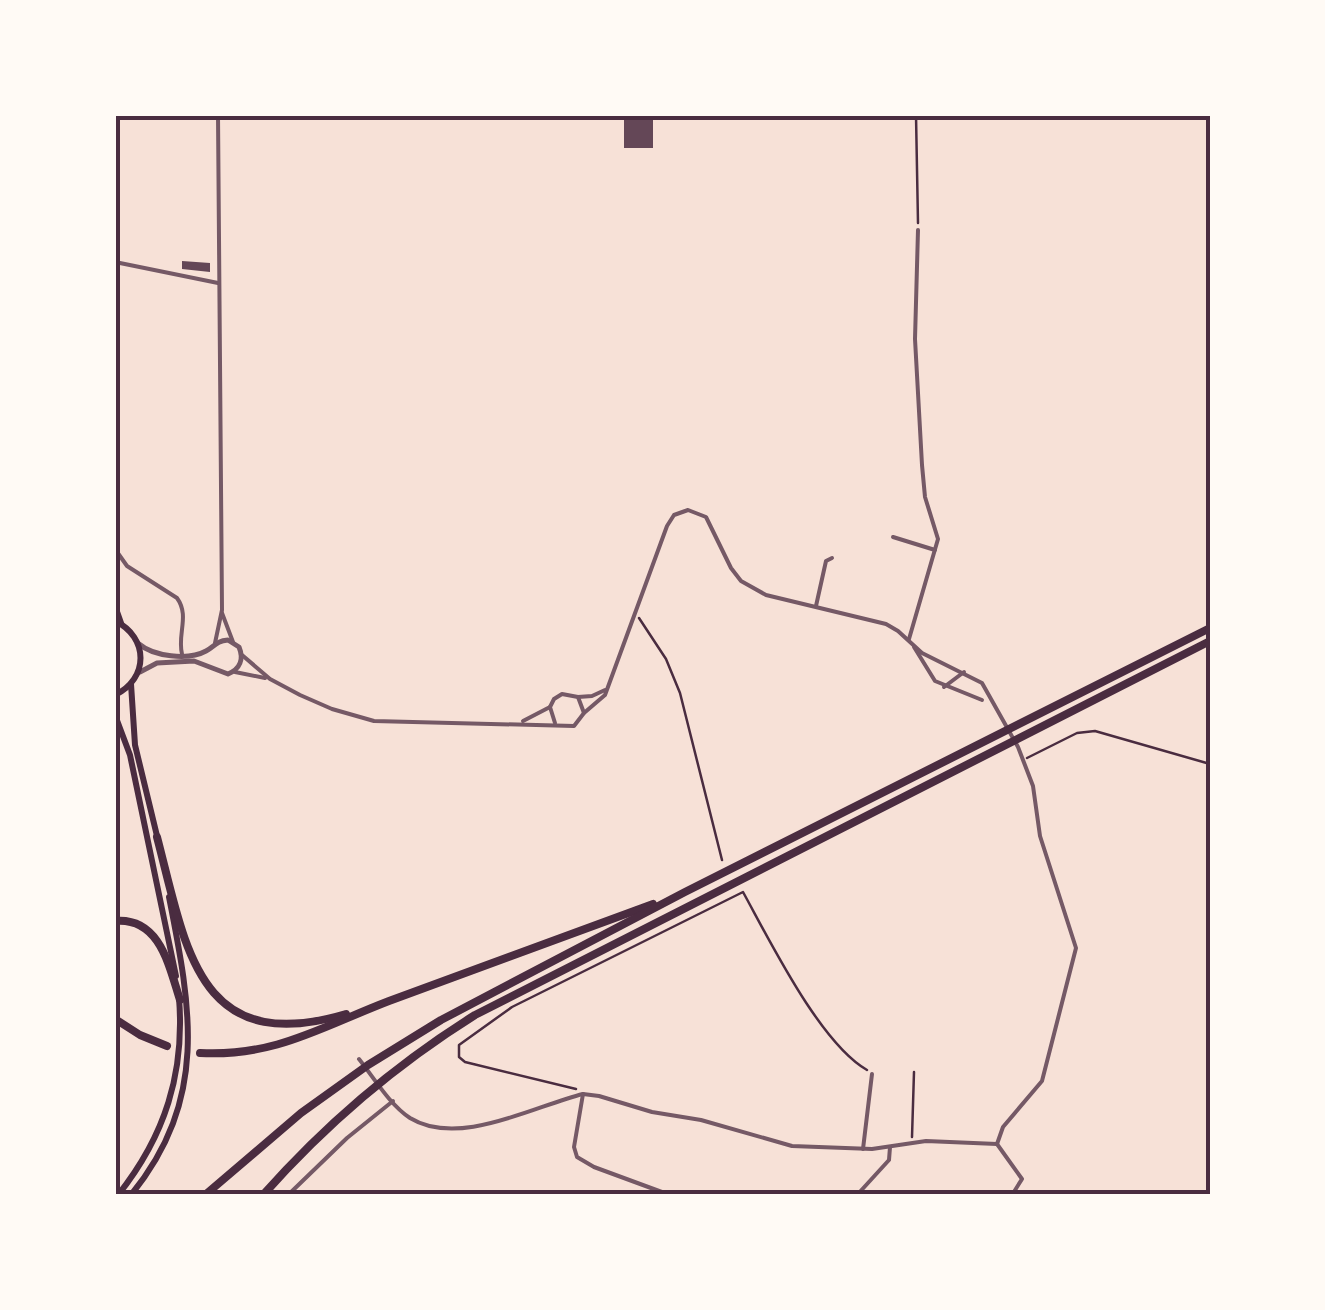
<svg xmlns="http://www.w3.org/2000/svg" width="1325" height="1310" viewBox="0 0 1325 1310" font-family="'Source Serif 4',serif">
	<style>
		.building { fill: #644757 }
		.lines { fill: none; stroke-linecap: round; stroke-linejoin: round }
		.path { stroke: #4a2c40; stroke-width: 2.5 }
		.minor { stroke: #755966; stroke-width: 4 }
		.tertiary { stroke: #755966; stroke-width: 5 }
		.primary { stroke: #4a2c40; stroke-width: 6 }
		.motorway { stroke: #4a2c40; stroke-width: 8 }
		.neatline { fill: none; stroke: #4a2c40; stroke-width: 4 }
	</style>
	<rect width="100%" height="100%" fill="#f7e1d7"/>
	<g class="building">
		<rect x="624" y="115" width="29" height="33"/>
		<polygon points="182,261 210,263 210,272 182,269"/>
	</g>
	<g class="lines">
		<g class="path">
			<polyline points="916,115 918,223"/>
			<polyline points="639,618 666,659 680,693 722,860"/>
			<polyline points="1027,758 1077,733 1095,731 1210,764"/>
			<path d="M576 1089 465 1062 459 1057V1045L512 1007 743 892C770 941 820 1043 867 1070"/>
			<polyline points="912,1137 914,1072"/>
		</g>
		<g class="minor">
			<polyline points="115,262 218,283"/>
			<polyline points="893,537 935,550"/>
			<path d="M115 549 127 566 177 598C190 616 177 634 182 654"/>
			<polyline points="816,606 826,561 832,558"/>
			<polyline points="222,613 233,642"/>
			<polyline points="909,639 938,539 925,497 922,465 915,339 918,230"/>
			<polyline points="215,643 222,610 218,115"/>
			<polyline points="914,647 935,681 982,700"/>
			<polyline points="242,655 270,679 300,695 332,709 374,721 574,726 584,713 605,695 667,526 674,515 688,510 706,517 731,568 741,581 766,595 886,624 898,631 922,653 982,683 1018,747 1033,786 1040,836 1076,948 1042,1081 1003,1127 997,1144"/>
			<polyline points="235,672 265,678"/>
			<polyline points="944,687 964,672"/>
			<polyline points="578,697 592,696 605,690"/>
			<polyline points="523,721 550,707"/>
			<polyline points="555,723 550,707 554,699 562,694 578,697 584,713"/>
			<path d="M359 1059C374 1078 390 1105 410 1118 459 1148 534 1106 583 1094L599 1096 652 1112 701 1120 792 1146 872 1149 926 1141 997 1144"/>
			<polyline points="583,1094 574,1147 577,1157 594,1167 670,1195"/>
			<polyline points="997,1144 1022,1179 1012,1195"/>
			<polyline points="863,1149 872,1074"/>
			<polyline points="288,1195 347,1138 393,1101"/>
			<polyline points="857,1195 889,1160 890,1147"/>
		</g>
		<path class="tertiary" d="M139 644C153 656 188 661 206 651 215 646 216 641 228 640L239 647C244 659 240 669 228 674L194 661 157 663 140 672"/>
		<g class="primary">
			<polyline points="115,606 121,623"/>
			<path d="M115 621C149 637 149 679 115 695"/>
			<polyline points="131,684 135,745 158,840"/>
			<polyline points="115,715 130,755 176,976"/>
			<path d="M118 1195C165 1136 185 1073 179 998"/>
			<path d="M131 1195C209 1099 191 1008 169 897"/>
		</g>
		<g class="motorway">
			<path d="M157 837C186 947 197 1058 346 1014"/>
			<path d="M115 921C160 917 169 966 180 1000"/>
			<polyline points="115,1019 140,1035 167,1046"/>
			<path d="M200 1053C275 1057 321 1027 389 1001 477 969 565 937 653 904"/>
			<polyline points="205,1195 301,1113 368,1065 441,1020 685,892 1210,628"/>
			<path d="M263 1195C325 1125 395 1065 475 1015L1210 641"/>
		</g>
	</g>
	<rect width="1325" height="1310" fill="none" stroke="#fffaf5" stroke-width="235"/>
	<rect x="118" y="118" width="1090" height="1074" class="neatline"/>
</svg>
